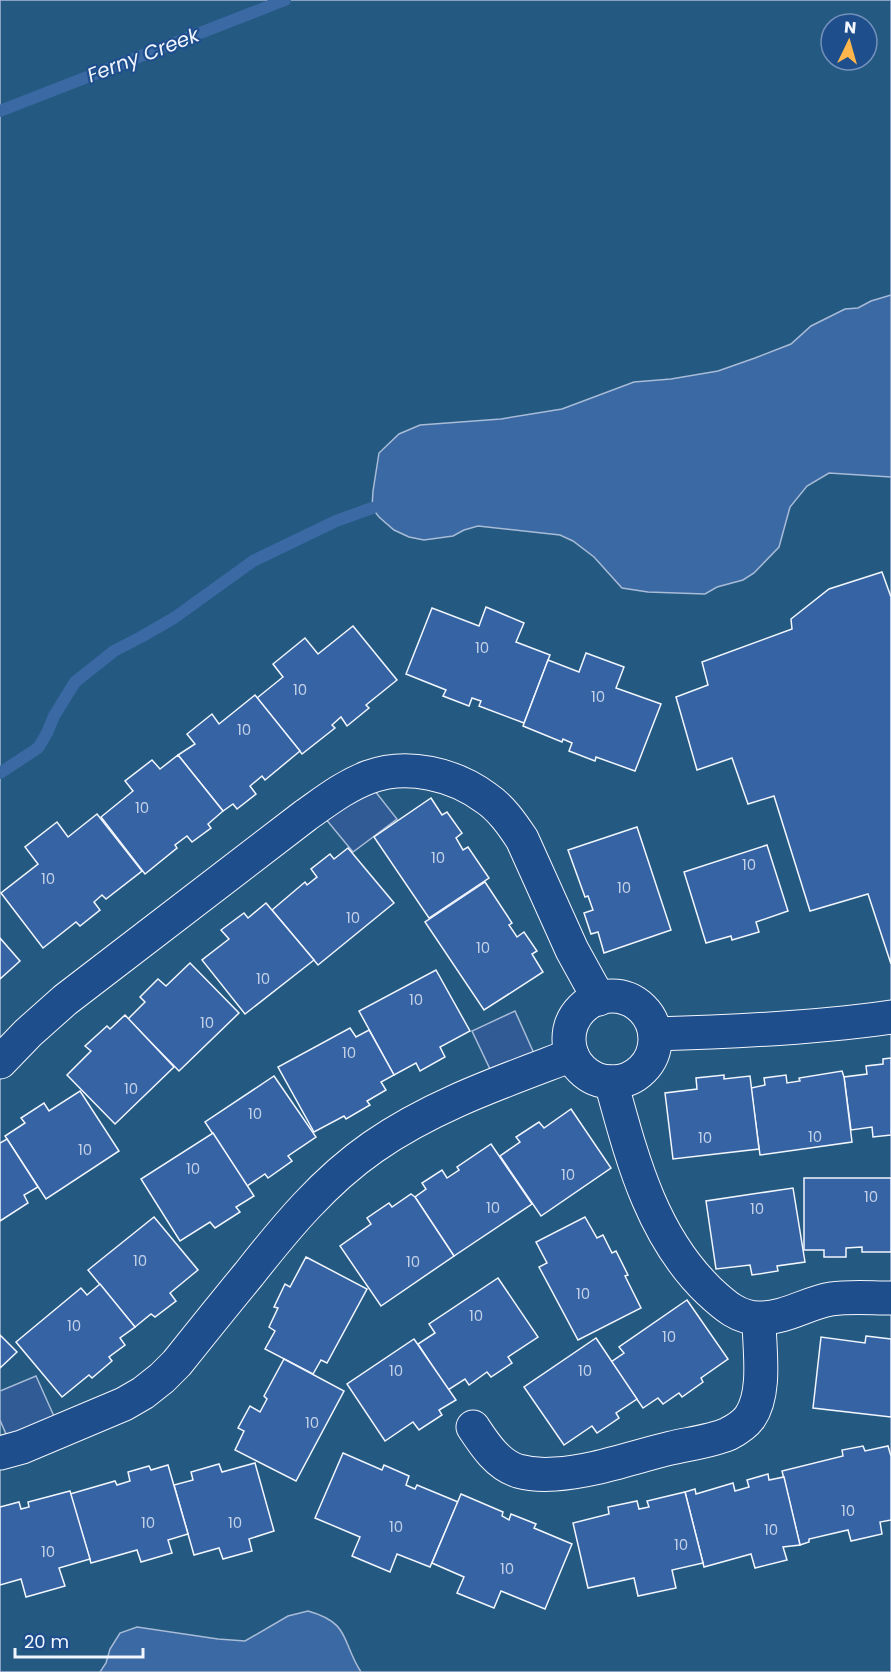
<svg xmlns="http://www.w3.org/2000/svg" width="891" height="1672" viewBox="0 0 891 1672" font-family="Poppins,sans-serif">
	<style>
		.green { fill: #245a82; stroke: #a8bbd7; stroke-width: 1.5; fill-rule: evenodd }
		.parking { fill: #305b95; stroke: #a8bbd7; stroke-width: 1.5 }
		.water { fill: #3b69a3; stroke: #a8bbd7; stroke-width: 1.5 }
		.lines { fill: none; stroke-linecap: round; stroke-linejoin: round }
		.stream { stroke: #3b69a3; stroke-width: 12 }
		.building { fill: #3563a3; stroke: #f2f6ff; stroke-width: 1.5 }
		.minor-casing { stroke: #f2f6ff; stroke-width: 35 }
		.minor { stroke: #1f4e8c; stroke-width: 33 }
		.labels { text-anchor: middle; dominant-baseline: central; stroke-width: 4.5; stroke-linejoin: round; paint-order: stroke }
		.number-label { font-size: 15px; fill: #c3d1e8 }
		.water-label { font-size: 20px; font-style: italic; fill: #f2f6ff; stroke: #1f4e8c }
	</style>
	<rect width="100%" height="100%" fill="#1f4e8c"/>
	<path class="green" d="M0 0H891V1672H0ZM831 24H867V60H831Z"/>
	<g class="parking">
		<polygon points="364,777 397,819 353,852 315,806"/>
		<polygon points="515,1011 541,1069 499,1088 472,1031"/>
		<polygon points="36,1376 62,1434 15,1455 0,1420 0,1391"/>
	</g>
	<g class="water">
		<polygon points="891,295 891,477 829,473 807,486 790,507 779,547 754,573 743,580 717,587 705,594 648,592 622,588 594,557 573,541 560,535 478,526 464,530 453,536 424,540 409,537 394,530 379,517 372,508 373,491 379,453 399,434 420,425 501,419 562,409 634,382 671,379 718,371 755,358 791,344 811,326 845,309 858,308 871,301"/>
		<path d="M308 1611C351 1623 341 1641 361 1672H100L106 1663 110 1649 120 1633 137 1627 218 1639 245 1641 288 1616Z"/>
	</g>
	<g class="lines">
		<g class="stream">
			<polyline points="0,111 285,0"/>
			<polyline points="0,773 38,748 47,733 54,716 75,682 114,651 141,637 174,618 253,561 336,521 372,508"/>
		</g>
	</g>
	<g class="building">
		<polygon points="882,572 891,597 891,964 868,894 810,911 774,796 748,804 732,758 697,770 676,697 708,685 702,662 792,629 791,619 829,589"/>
		<polygon points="486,607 524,623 516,642 550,655 524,723 479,706 481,701 472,698 469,706 443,696 446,690 406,674 432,608 479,626"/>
		<polygon points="353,626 397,680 366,705 369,708 347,726 341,717 332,725 335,728 302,754 257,698 283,677 273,664 305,638 318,654"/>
		<polygon points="586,653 624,667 616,688 661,704 635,771 596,757 595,761 569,751 572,743 563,739 562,742 523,726 548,660 579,672"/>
		<polygon points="255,695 300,751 265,780 262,776 250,786 256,794 237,809 233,804 223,811 178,755 195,744 187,734 212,714 219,724"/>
		<polygon points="178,755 223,811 208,824 211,828 192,842 187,836 175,845 177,848 145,874 101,817 133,791 125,781 152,760 160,769"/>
		<polygon points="431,798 442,815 447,812 462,833 456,838 463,850 468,847 489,878 429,918 374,837"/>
		<polygon points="97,814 142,871 106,899 102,895 94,902 100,910 80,926 76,922 43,948 1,893 38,864 25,847 57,822 68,837"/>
		<polygon points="637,827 671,930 604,953 598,932 591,934 584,913 593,910 588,896 585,897 568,850"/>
		<polygon points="767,845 788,911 756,922 759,932 732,940 731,936 706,943 684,872"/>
		<polygon points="348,848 394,903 318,965 272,910 305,882 307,885 317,877 311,869 330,854 334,859"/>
		<polygon points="485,882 512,923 509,925 517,937 524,932 537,951 532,954 543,972 484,1010 425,922"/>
		<polygon points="266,903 314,960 245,1014 202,960 229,939 221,930 244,913 248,918"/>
		<polygon points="0,938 20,961 0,979"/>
		<polygon points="190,963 239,1013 179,1071 128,1019 145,1002 140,997 158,979 166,986"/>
		<polygon points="436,970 470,1031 440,1047 445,1057 420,1071 416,1063 394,1075 359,1011"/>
		<polygon points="125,1015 174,1067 115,1124 67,1075 91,1051 85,1046 107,1026 110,1029"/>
		<polygon points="350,1028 356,1037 369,1030 394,1075 381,1082 386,1090 367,1101 370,1105 346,1119 344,1116 314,1132 278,1067"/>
		<polygon points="891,1058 891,1135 873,1137 872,1127 851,1130 844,1077 867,1074 866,1066 883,1064 883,1059"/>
		<polygon points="842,1071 844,1077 852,1142 760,1155 751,1088 765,1085 764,1078 786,1075 787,1083 800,1081 799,1078"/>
		<polygon points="724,1075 724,1079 750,1076 759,1149 673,1159 665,1093 697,1089 696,1078"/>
		<polygon points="274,1076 316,1137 288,1156 292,1161 268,1178 265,1174 247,1186 205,1122"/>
		<polygon points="80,1091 119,1151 46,1199 5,1136 25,1123 21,1118 44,1103 49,1111"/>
		<polygon points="571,1109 611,1168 541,1216 500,1156 520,1142 516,1137 539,1122 544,1128"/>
		<polygon points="213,1133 254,1196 236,1207 240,1212 215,1228 210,1222 180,1241 141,1179"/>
		<polygon points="7,1139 38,1187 24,1195 28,1203 0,1221 0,1143"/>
		<polygon points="491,1144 532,1204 454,1256 415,1197 426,1189 422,1183 442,1170 447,1178 459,1170 457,1167"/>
		<polygon points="804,1178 891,1178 891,1252 862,1252 862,1247 846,1248 846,1257 824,1257 824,1250 804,1250"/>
		<polygon points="793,1188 805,1262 777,1266 778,1271 752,1275 750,1265 716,1269 706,1201"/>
		<polygon points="411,1194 415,1197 454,1256 381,1306 340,1246 371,1224 367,1218 389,1203 392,1207"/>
		<polygon points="154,1217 198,1270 170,1293 176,1301 155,1317 151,1314 135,1327 88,1270"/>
		<polygon points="585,1217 597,1238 603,1235 612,1253 616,1251 628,1275 625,1276 641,1308 578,1340 539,1267 547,1263 536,1242"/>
		<polygon points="306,1257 367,1289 327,1363 321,1360 313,1374 265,1349 275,1331 269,1327 278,1308 274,1307 285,1284 290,1287"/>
		<polygon points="498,1278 538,1337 508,1357 512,1363 491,1377 487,1372 469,1385 465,1379 448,1390 418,1344 435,1333 429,1324"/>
		<polygon points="100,1284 135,1327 120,1338 125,1345 109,1357 112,1361 92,1378 89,1375 62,1397 16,1342 81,1288 87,1295"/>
		<polygon points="687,1300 728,1359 701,1378 703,1382 682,1397 679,1393 663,1404 658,1398 643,1408 611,1362 624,1353 619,1347"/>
		<polygon points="0,1335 17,1352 0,1368"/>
		<polygon points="866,1336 891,1339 891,1417 813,1408 821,1337 865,1343"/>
		<polygon points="596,1338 637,1399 616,1413 619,1418 597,1433 592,1426 564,1445 524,1387"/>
		<polygon points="414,1339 456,1400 439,1410 442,1415 419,1430 413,1422 385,1441 347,1384"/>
		<polygon points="284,1359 344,1391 296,1481 235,1450 244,1431 238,1428 250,1406 260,1412 267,1399 264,1396"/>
		<polygon points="863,1446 865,1451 888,1446 891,1456 891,1520 880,1522 882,1534 851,1541 848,1530 809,1539 809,1542 800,1545 782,1471 843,1456 842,1450"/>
		<polygon points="343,1453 382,1470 384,1465 409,1476 406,1485 415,1489 417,1485 458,1502 430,1567 397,1554 390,1572 352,1556 360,1537 315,1518"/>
		<polygon points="255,1463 274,1531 249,1539 252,1551 223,1559 219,1548 194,1555 174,1485 193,1480 191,1472 219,1464 222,1472"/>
		<polygon points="168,1465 188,1534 168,1540 172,1553 141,1562 137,1550 91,1563 70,1494 115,1481 117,1485 130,1481 128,1472 149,1466 151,1470"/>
		<polygon points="768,1474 769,1480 784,1477 800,1545 783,1547 787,1560 755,1568 751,1554 704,1567 685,1492 695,1489 696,1494 733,1483 735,1491 749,1487 747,1480"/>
		<polygon points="70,1491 90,1559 59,1568 65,1586 26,1597 21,1579 0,1585 0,1507 19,1502 21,1509 29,1507 28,1502"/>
		<polygon points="685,1492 703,1563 672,1570 676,1588 638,1596 634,1578 588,1588 573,1523 609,1514 608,1507 637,1501 639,1509 649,1507 647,1501"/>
		<polygon points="461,1494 503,1512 502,1516 509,1520 511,1514 536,1524 534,1528 572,1544 545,1609 501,1591 494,1608 457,1593 464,1577 432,1563"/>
	</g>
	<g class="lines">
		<g class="minor-casing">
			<g id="minor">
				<circle cx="612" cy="1039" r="43"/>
				<path d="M655 1034C734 1032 813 1028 891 1017"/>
				<path d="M0 1062 28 1033 65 1000 306 815C326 801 345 786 369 777 407 763 454 774 486 798 501 808 512 824 522 839L572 950 599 999"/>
				<path d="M611 1082C632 1158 651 1235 709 1291 724 1305 739 1319 761 1318 786 1318 807 1303 831 1299 851 1296 871 1298 891 1298"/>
				<path d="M473 1427C485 1445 497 1464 518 1471 529 1474 543 1475 555 1474 593 1472 633 1457 671 1448 688 1444 712 1441 728 1434 736 1430 745 1424 750 1417 767 1392 759 1348 759 1319"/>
				<path d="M0 1453 22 1447 124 1404 143 1393 162 1378 177 1363C201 1333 225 1303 249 1274 286 1227 324 1181 373 1147 433 1105 504 1081 572 1055"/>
			</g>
		</g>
		<use href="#minor" class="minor"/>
	</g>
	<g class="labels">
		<g class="number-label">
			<text x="482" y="647">10</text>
			<text x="300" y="689">10</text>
			<text x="598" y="696">10</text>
			<text x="244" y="729">10</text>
			<text x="142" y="807">10</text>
			<text x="438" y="857">10</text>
			<text x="749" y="864">10</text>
			<text x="48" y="878">10</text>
			<text x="624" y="887">10</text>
			<text x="353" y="917">10</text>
			<text x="483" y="947">10</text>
			<text x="263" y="978">10</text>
			<text x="416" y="999">10</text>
			<text x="207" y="1022">10</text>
			<text x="349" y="1052">10</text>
			<text x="131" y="1088">10</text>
			<text x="255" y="1113">10</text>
			<text x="815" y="1136">10</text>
			<text x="705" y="1137">10</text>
			<text x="85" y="1149">10</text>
			<text x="193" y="1168">10</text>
			<text x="568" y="1174">10</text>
			<text x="871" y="1196">10</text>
			<text x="493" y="1207">10</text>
			<text x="757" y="1208">10</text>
			<text x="140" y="1260">10</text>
			<text x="413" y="1261">10</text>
			<text x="583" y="1293">10</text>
			<text x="476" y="1315">10</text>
			<text x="74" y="1325">10</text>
			<text x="669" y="1336">10</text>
			<text x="396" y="1370">10</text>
			<text x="585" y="1370">10</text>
			<text x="312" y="1422">10</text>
			<text x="848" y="1510">10</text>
			<text x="148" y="1522">10</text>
			<text x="235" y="1522">10</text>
			<text x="396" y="1526">10</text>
			<text x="771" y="1529">10</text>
			<text x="681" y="1544">10</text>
			<text x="48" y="1551">10</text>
			<text x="507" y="1568">10</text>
		</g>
		<g class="water-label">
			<text transform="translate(143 55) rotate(-21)">Ferny Creek</text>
		</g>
	</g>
	<g transform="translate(849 42) rotate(5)"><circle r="28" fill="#1f4e8c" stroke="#7391ba" stroke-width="1.5"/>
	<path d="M0-4.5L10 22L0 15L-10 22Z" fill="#ffb74d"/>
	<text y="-9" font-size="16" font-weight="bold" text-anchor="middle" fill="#f2f6ff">N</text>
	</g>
	<path d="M15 1648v9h128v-9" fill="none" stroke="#f2f6ff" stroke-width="3"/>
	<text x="24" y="1648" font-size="18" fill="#f2f6ff" stroke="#1f4e8c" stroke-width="4.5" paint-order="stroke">20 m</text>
</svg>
